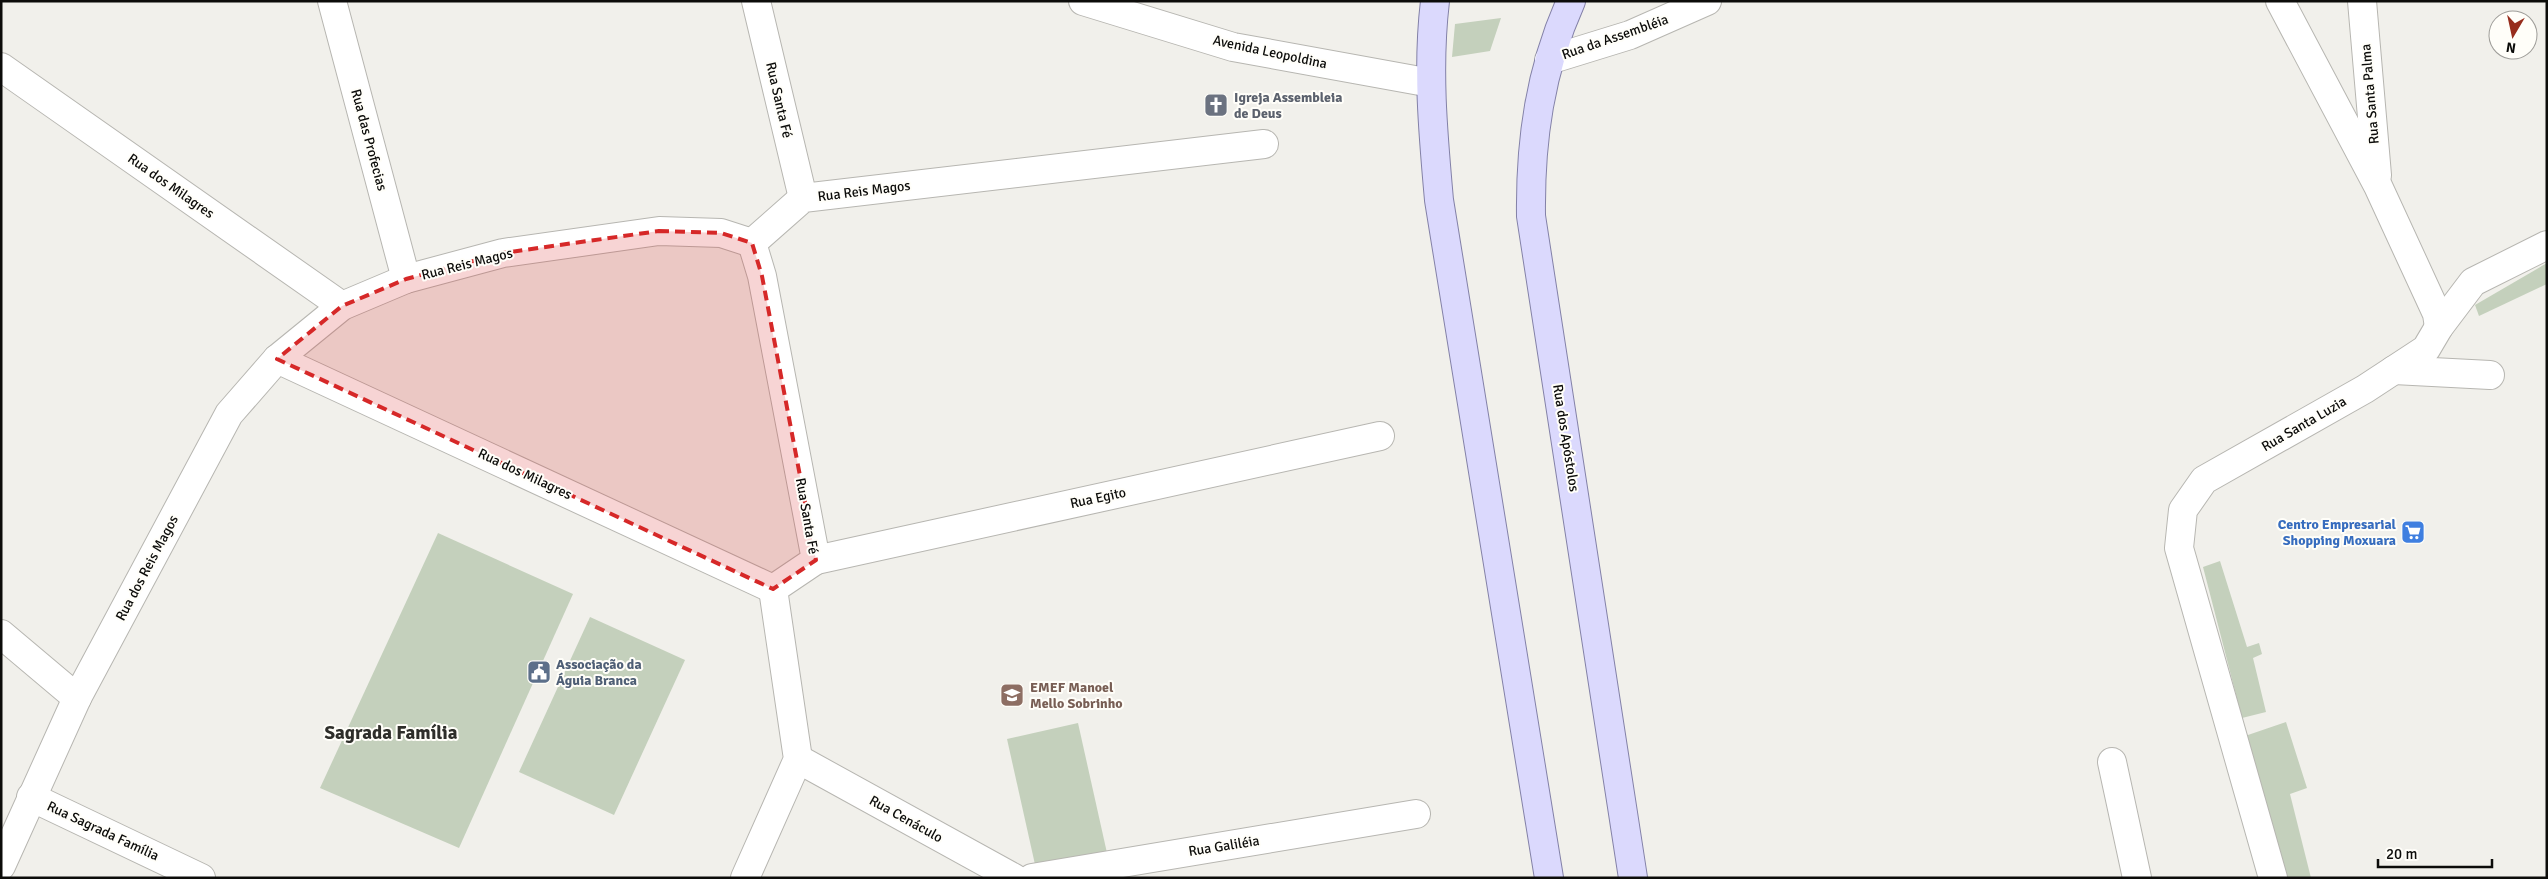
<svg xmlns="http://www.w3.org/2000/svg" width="2548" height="879" viewBox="0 0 2548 879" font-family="Signika,sans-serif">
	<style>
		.green { fill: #c4d0bc }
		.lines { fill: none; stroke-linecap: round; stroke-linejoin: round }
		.minor-casing { stroke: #b7b6b1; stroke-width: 30 }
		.major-casing { stroke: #8381a7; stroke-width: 30 }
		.minor { stroke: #fff; stroke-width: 28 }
		.major { stroke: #dbd9fd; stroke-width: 28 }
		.marked { fill: #d62828; fill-opacity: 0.2; stroke: #d62828; stroke-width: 4; stroke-dasharray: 10 6; stroke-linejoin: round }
		.labels { text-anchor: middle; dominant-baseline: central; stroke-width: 4; stroke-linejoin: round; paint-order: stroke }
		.street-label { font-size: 14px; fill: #0c0c0a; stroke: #fffef9 }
		.worship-label { font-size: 14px; font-weight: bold; fill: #5b616d; stroke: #fffef9; text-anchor: start }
		.shop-label { font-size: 14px; font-weight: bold; fill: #366cbe; stroke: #fffef9; text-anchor: end }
		.service-label { font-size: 14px; font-weight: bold; fill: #4e5e75; stroke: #fffef9; text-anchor: start }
		.education-label { font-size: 14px; font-weight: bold; fill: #785e54; stroke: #fffef9; text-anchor: start }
		.district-label { font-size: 19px; font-weight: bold; fill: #2e2e2a; stroke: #fffef9 }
	</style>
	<rect width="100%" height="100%" fill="#f1f0eb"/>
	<g class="green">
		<polygon points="1501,18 1490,51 1452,57 1455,24"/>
		<polygon points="2547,263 2547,284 2479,316 2475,305"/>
		<polygon points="438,533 573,594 459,848 320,788"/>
		<polygon points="2220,561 2247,647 2259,643 2262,654 2253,658 2266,712 2242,718 2203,567"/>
		<polygon points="590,617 685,660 614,815 519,772"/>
		<polygon points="2286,722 2307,788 2290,794 2311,878 2285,878 2245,736"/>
		<polygon points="1078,723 1107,853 1036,869 1007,739"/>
	</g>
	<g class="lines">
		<g class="minor-casing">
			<g id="minor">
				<polyline points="332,1 406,279"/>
				<polyline points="756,1 803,198"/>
				<polyline points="1083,1 1233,47 1431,83"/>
				<polyline points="2280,1 2378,186 2437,314 2439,327"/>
				<polyline points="2362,1 2377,175"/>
				<polyline points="1549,60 1630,35 1707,1"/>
				<polyline points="1,67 342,306"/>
				<polyline points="277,359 773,589"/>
				<polyline points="2394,370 2490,375"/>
				<polyline points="816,560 1380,436"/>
				<polyline points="1,634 77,698"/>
				<polyline points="798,759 1014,878"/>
				<polyline points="2112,762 2137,878"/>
				<polyline points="31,797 201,878"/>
				<polyline points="1,866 77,698 229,414 277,359 342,306 406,279 503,253 659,231 721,233 752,243 803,198 1264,144"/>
				<polyline points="745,878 798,759 773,589 816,560 762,276 752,243"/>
				<polyline points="1032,878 1416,814"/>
				<polyline points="2273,878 2179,548 2183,510 2204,480 2365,389 2426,349 2439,327 2473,282 2547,245"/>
			</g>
		</g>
		<g class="major-casing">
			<g id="major">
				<path d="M1435 1C1427 68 1433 133 1439 200L1549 878"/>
				<path d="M1571 1C1540 70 1530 141 1531 216L1633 878"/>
			</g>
		</g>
		<use href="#minor" class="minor"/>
		<use href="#major" class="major"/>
	</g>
	<path class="marked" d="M659 231 721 233 752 243 762 276 816 560 773 589 277 359 342 306 406 279 503 253Z"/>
	<defs>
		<g id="church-square" transform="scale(1.25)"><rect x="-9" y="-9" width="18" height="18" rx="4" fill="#6b7280" stroke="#fffef9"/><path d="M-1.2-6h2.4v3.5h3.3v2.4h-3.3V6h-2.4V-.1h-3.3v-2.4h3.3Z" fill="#fff"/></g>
		<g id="supermarket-square" transform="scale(1.25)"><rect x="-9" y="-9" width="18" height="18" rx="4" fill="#3f7fe0" stroke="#fffef9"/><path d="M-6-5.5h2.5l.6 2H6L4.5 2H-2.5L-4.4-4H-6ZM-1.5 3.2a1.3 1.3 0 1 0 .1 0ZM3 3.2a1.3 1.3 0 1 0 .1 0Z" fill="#fff"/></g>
		<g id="civic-square" transform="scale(1.25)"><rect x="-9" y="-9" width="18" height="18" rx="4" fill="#5c6f8a" stroke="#fffef9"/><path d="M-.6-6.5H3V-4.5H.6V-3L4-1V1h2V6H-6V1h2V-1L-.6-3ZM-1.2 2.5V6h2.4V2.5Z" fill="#fff"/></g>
		<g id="school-square" transform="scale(1.25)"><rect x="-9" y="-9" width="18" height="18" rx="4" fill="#8d6e63" stroke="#fffef9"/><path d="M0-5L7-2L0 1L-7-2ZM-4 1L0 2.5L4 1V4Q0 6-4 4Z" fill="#fff"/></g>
	</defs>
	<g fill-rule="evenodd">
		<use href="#church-square" x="1216" y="105"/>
		<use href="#supermarket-square" x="2413" y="532"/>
		<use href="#civic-square" x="539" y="672"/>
		<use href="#school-square" x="1012" y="695"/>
	</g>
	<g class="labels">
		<g class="street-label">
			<text transform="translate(1615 37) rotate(-19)">Rua da Assembléia</text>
			<text transform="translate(1270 52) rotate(12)">Avenida Leopoldina</text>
			<text transform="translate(2370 94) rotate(-95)">Rua Santa Palma</text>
			<text transform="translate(779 100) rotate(77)">Rua Santa Fé</text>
			<text transform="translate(369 140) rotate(75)">Rua das Profecias</text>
			<text transform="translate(171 186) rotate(35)">Rua dos Milagres</text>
			<text transform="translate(864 191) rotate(-7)">Rua Reis Magos</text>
			<text transform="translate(467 264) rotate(-14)">Rua Reis Magos</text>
			<text transform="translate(2304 424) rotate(-30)">Rua Santa Luzia</text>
			<text transform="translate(1566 438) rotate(81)">Rua dos Apóstolos</text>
			<text transform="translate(525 474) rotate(25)">Rua dos Milagres</text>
			<text transform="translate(1098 498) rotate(-12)">Rua Egito</text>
			<text transform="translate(807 516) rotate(80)">Rua Santa Fé</text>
			<text transform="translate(147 568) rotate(-62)">Rua dos Reis Magos</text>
			<text transform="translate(906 819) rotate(29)">Rua Cenáculo</text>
			<text transform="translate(103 831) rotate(25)">Rua Sagrada Família</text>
			<text transform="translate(1224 846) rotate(-9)">Rua Galiléia</text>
		</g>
		<g class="worship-label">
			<text x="1234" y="97">Igreja Assembleia<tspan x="1234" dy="16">de Deus</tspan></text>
		</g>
		<g class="shop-label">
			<text x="2396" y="524">Centro Empresarial<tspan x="2396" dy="16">Shopping Moxuara</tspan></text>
		</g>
		<g class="service-label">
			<text x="556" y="664">Associação da<tspan x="556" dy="16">Águia Branca</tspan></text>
		</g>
		<g class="education-label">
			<text x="1030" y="687">EMEF Manoel<tspan x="1030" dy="16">Mello Sobrinho</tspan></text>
		</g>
		<g class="district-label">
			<text x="391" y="733">Sagrada Família</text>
		</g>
	</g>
	<rect width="2548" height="879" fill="none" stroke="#0c0c0a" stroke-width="5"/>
	<g transform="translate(2513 35) rotate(189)"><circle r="24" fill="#fffef9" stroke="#9e9d99"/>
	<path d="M0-4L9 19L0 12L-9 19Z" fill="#972d1d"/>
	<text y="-8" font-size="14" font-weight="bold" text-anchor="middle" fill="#0c0c0a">N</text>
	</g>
	<path d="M2378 859v8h114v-8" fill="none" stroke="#0c0c0a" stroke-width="2.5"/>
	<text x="2386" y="859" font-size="15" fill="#0c0c0a" stroke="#fffef9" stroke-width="4" paint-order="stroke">20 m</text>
</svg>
